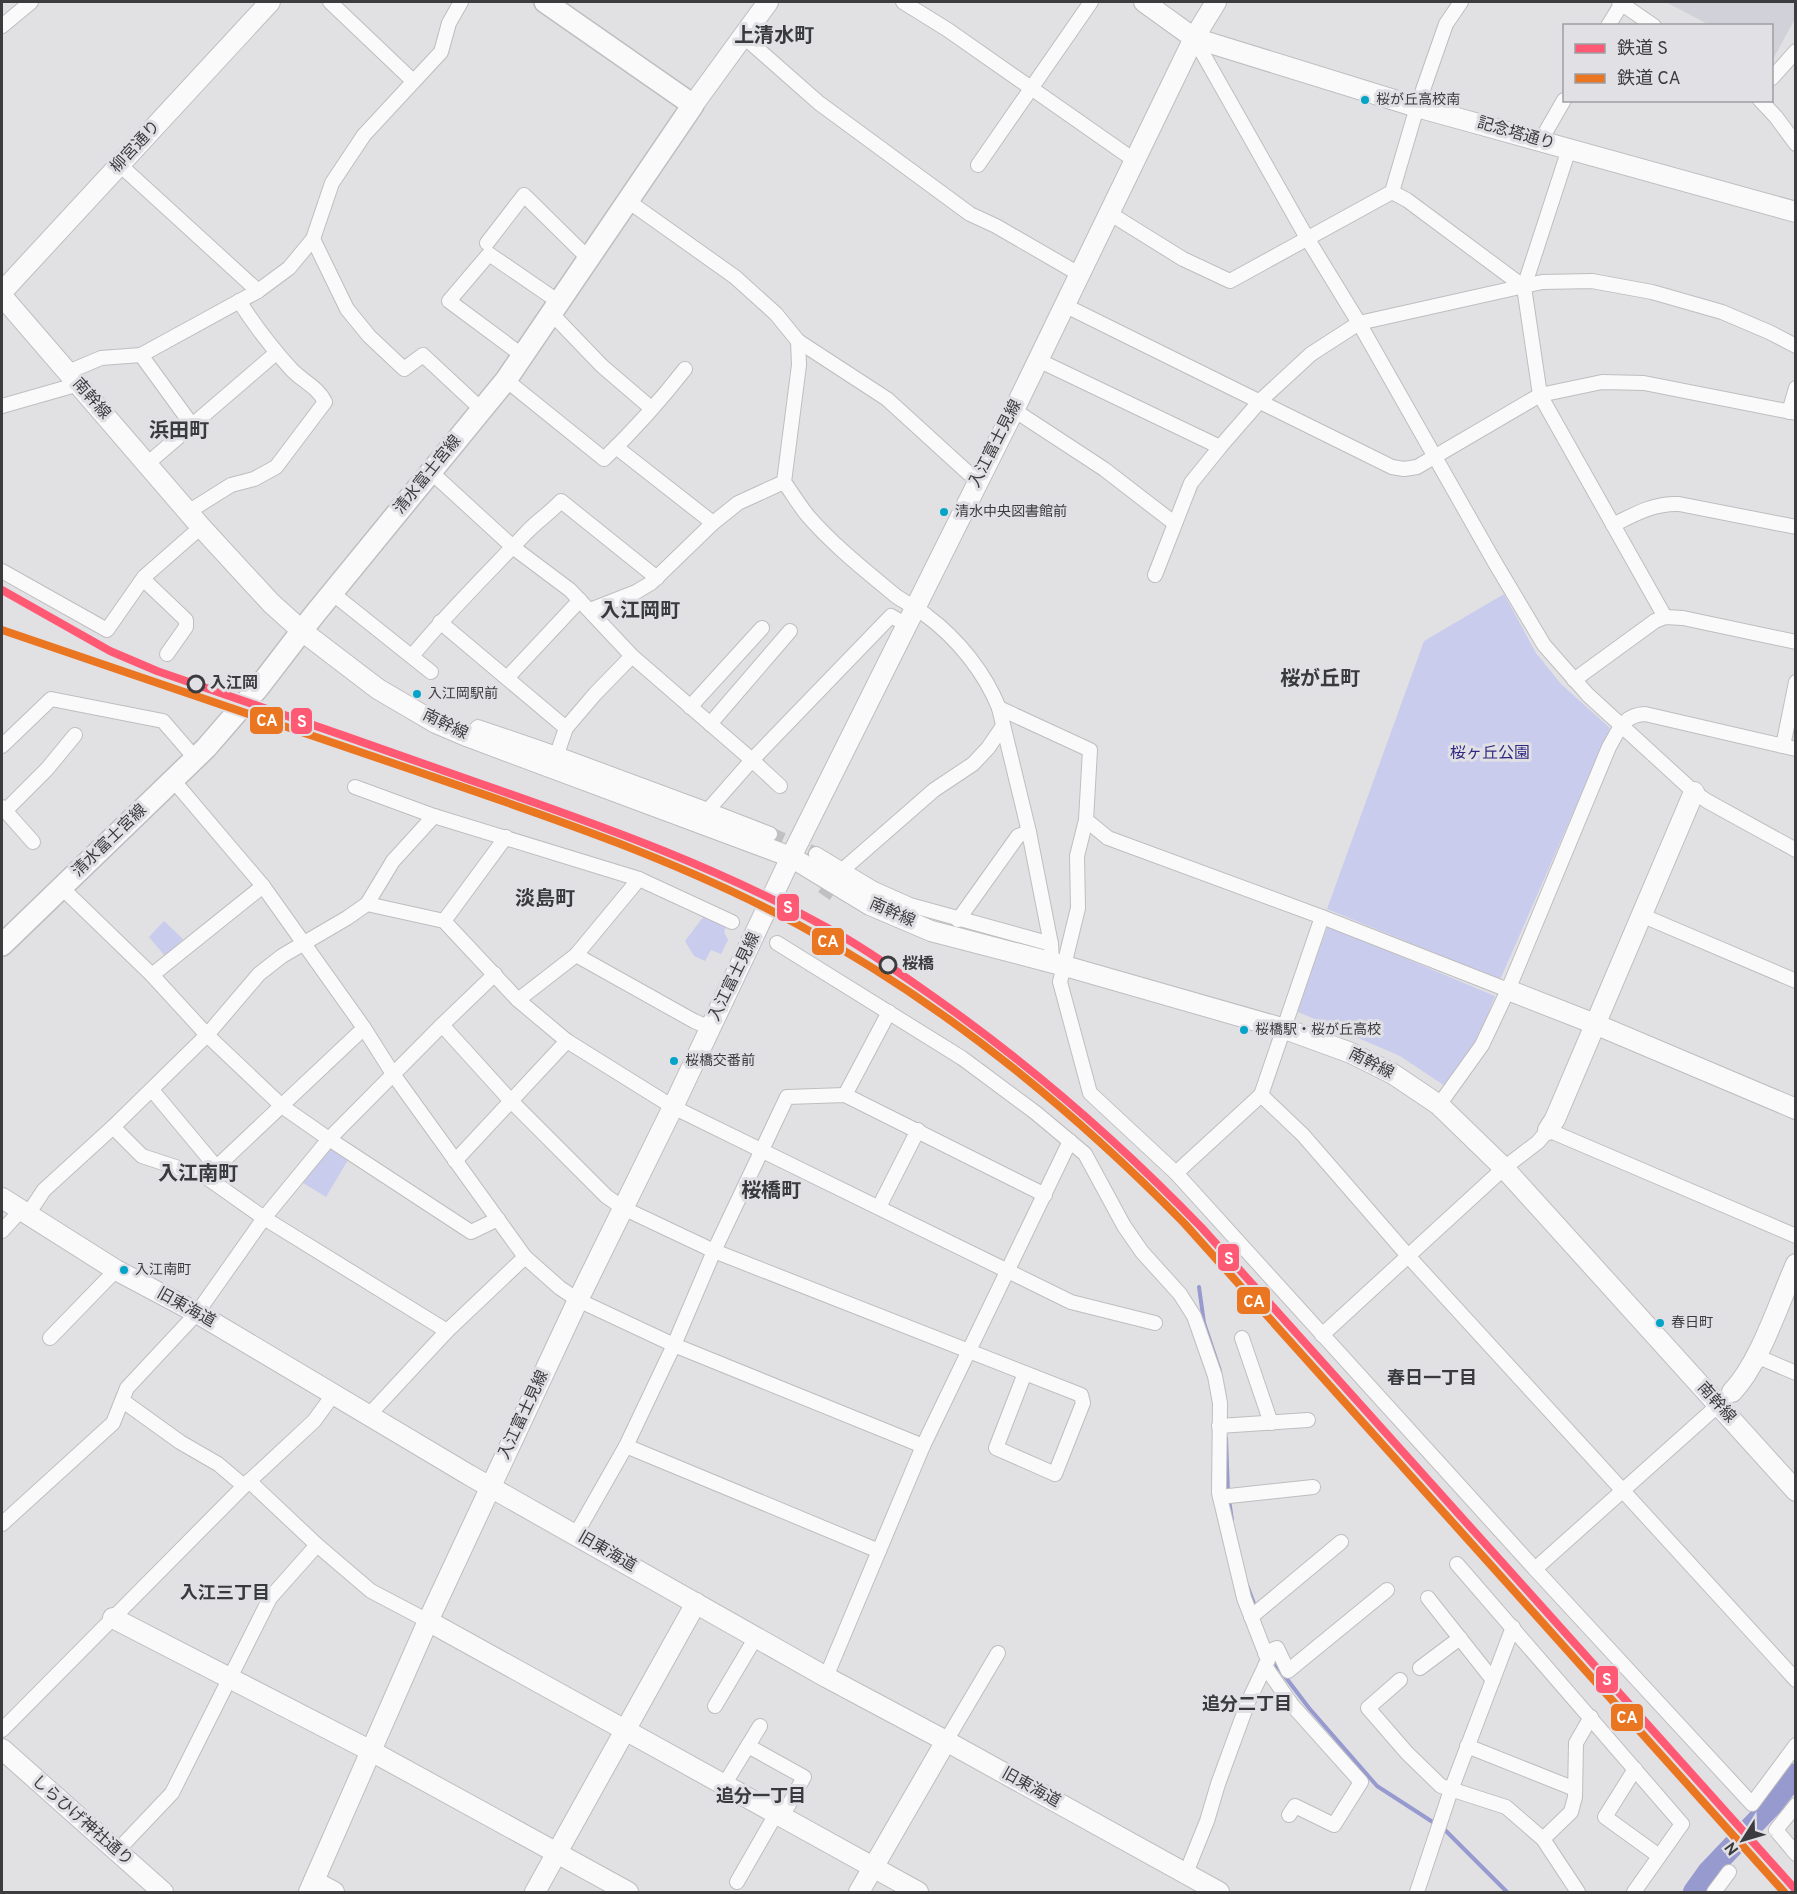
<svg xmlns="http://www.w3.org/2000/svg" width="1797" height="1894" viewBox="0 0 1797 1894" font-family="Overpass,'Noto Sans JP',sans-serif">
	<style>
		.built { fill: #d1d1d9 }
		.green { fill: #c9ccec }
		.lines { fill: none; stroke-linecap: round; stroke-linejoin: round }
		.stream { stroke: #979ace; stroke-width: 4 }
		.river { stroke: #979ace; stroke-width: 22 }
		.street-tunnel { stroke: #c0c0c3; stroke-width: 14; stroke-dasharray: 14 7; stroke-linecap: butt }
		.street-casing { stroke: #bebec0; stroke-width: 16 }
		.secondary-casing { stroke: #bebec0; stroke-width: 22 }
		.primary-casing { stroke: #bebec0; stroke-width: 24 }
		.street { stroke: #fafafb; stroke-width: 14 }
		.secondary { stroke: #fafafb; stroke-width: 20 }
		.primary { stroke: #fafafb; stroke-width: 21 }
		.rail-1-casing { stroke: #e0e0e5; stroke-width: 12 }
		.rail-2-casing { stroke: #e0e0e5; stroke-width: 12 }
		.rail-1 { stroke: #ff5973; stroke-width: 8 }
		.rail-2 { stroke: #eb7622; stroke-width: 8 }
		.bus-dot { fill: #03a4c7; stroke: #e0e0e5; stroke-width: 2 }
		.stop-dot { fill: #e0e0e5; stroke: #3c3c3e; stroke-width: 3 }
		.labels { text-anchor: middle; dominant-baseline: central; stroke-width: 6; stroke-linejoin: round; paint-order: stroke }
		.bus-label { font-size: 14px; fill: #3c3c3e; stroke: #e0e0e5; text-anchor: start }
		.street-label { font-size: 16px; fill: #3c3c3e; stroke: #e0e0e5 }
		.stop-label { font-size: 16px; font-weight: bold; fill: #3c3c3e; stroke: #e0e0e5; text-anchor: start }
		.park-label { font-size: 16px; fill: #312981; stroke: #e0e0e5 }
		.neighbourhood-label { font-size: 18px; font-weight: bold; fill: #393a3e; stroke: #e0e0e5 }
		.quarter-label { font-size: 20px; font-weight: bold; fill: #393a3e; stroke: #e0e0e5 }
		.line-badge { stroke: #e0e0e5; stroke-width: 2 }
		.badge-label { font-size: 16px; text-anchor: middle; font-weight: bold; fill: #fff }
	</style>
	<rect width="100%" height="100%" fill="#e1e1e4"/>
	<polygon class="built" points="1666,2 1795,2 1795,19 1772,61 1772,26 1709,25"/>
	<g class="green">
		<polygon points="1504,594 1536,653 1561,684 1610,728 1500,980 1327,909 1424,641"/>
		<polygon points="704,916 726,927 724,932 728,940 721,954 711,950 705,961 694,956 685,941"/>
		<polygon points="164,921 183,939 165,956 149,937"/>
		<polygon points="1328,926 1495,996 1477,1042 1445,1086 1400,1056 1296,1011"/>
		<polygon points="330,1148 348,1160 326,1197 300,1181"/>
	</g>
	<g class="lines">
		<g class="stream">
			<polyline points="1199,1287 1204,1323 1220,1371"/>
			<polyline points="1226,1438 1228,1493 1232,1520"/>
			<polyline points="1247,1585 1256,1609"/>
			<polyline points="1273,1656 1277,1666 1309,1708 1377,1786 1445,1830 1507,1892"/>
		</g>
		<polyline class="river" points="1694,1892 1709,1871 1771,1806 1796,1774"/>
		<g class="street-tunnel">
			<polyline points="770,834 816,854"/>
			<polyline points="824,896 838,875"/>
		</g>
		<g class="street-casing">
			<g id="street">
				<polyline points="330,2 413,81"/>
				<polyline points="903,2 948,30 1134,160"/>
				<polyline points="1619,2 1654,26"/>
				<polyline points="2,26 31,2"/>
				<polyline points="1608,26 1622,3"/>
				<polyline points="743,36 819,103 970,214 996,226 1079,274"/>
				<polyline points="1194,38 1307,238 1359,323 1494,561 1544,645 1588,695 1694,792 1707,801 1796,850"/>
				<polyline points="1772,78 1796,51"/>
				<polyline points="1760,100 1776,117 1796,144"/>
				<polyline points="1541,140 1564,100"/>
				<polyline points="1569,149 1524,287 1540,395 1665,617"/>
				<polyline points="120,165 258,291"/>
				<polyline points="978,165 1091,2"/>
				<polyline points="1392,192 1407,200 1524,287"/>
				<path d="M628 201 735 277 776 314 798 341 799 365 784 482C792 493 799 505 808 516 834 546 866 571 896 596 906 603 917 608 927 616 958 639 985 673 999 708L1029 832 1051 944 1052 962"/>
				<polyline points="1109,213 1183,259 1230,281 1392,192 1417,107 1446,24 1461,2"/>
				<polyline points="313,239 347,309 369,336 404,369 423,355 482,410"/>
				<polyline points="487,243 524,195 589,259"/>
				<polyline points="1064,305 1392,467 1404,469 1417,467 1540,395 1602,382 1644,383 1796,413"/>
				<polyline points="552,314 602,366 651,408"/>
				<polyline points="798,341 887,399 977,481"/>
				<polyline points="141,355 192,425"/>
				<polyline points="523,356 449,301 489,254 559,302"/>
				<polyline points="1038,360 1220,447"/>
				<polyline points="68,372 101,358 141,355 258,291 289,268 313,239 332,183 364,135 441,52 449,23 461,2"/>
				<path d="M506 380 604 459C633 431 660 401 685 369"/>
				<polyline points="2,406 79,384"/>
				<polyline points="1014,410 1104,469 1174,523"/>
				<polyline points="1789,412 1796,388"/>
				<polyline points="616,447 713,523"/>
				<polyline points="147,464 276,353"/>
				<polyline points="431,472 514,548 570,590 632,656 752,760 891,616 907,625"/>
				<path d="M188 512 231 485 254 479 276 467 325 402C318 387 302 381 291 369 272 348 255 326 239 301"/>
				<path d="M1613 525C1635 514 1654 503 1679 504L1796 527"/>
				<polyline points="2,571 107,630 144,577 201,527"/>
				<polyline points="1155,575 1191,483 1220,447 1260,401 1311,354 1359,323 1542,282 1592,281 1652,292 1722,312 1769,332 1796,346"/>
				<polyline points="143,579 186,620 186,627 167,654"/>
				<polyline points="332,593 431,672"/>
				<polyline points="590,610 636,592 651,583 713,523 738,503 784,482"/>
				<polyline points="440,622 566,728"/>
				<path d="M412 656C447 613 488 573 526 533 537 521 550 513 561 501L657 578"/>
				<polyline points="507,678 580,600"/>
				<polyline points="1574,680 1655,621 1665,617 1683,618 1796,642"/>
				<polyline points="690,707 762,628"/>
				<polyline points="999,708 1090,750 1086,820 1108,838 1322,917 1508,990"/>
				<polyline points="710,724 790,631"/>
				<polyline points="469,737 478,727 557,754 708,810 752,760 780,786"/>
				<polyline points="2,746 51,699 163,721 195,758"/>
				<polyline points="1783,746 1796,682"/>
				<polyline points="557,754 566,728 595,694 632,656"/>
				<polyline points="173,780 263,886 364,1028 393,1074 525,1257 560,1288 578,1300 674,1345 923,1446"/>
				<polyline points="355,787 434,816 639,879 732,922"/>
				<polyline points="2,807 33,842"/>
				<polyline points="708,810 770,834"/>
				<polyline points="5,811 47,769 75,735"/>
				<polyline points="1086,820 1077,856 1078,908 1060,982 1090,1093 1176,1173 1535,1569 1752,1804 1796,1745"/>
				<polyline points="816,854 874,889 910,905 1051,944"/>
				<polyline points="839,873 934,790 973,764 988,748 1003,726"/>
				<polyline points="62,888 152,975 207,1035 283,1107 329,1139 471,1232 498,1219"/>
				<polyline points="367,904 393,861 434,816"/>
				<polyline points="1641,915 1796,981"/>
				<polyline points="958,920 1018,836 1029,832"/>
				<polyline points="444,921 506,837"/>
				<polyline points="777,943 962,1058 1036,1113 1085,1154 1124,1226 1142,1252 1180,1294 1194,1316 1215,1376 1220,1403 1219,1493 1244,1598 1268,1660 1248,1702 1218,1784 1207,1821 1186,1873"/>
				<polyline points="576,955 694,1021 710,1028"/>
				<polyline points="152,975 263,886"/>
				<polyline points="518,1000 576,955 639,879"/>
				<polyline points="442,1025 510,1100 606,1196 623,1208 714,1251 1081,1395 1083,1403 1055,1474 996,1448 1025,1373"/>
				<polyline points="152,1090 217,1168"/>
				<polyline points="845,1095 889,1012"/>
				<polyline points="1261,1095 1303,1135 1409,1257 1796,1680"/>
				<path d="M1439 1105 1482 1045 1508 990 1609 747C1619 730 1623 715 1645 714L1796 749"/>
				<polyline points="113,1127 142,1156 206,1177 264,1218 447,1331"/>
				<polyline points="455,1161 567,1041"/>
				<polyline points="1176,1173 1261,1095 1322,917"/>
				<polyline points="206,1177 364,1028"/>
				<polyline points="879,1207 918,1130"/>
				<polyline points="28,1214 44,1190 113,1127 207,1035 259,974 282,956 347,918 367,904 444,921 518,1000 567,1041 673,1107 1071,1302 1155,1323"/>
				<polyline points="2,1231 21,1210"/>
				<polyline points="1322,1335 1504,1168 1538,1142 1548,1130 1796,1236"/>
				<polyline points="50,1338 116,1270"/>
				<polyline points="1242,1338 1271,1423"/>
				<polyline points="1756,1356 1796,1373"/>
				<polyline points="123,1401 180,1442 218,1464 244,1486"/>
				<polyline points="368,1416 447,1331 525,1257"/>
				<polyline points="1219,1426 1308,1420"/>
				<polyline points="626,1446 879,1551"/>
				<polyline points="1220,1497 1313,1487"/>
				<polyline points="2,1524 113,1423 127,1388 197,1313 264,1218 329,1139 442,1025 495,974"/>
				<polyline points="576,1534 626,1446 674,1345 714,1251 787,1097 845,1095 1045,1195"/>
				<polyline points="317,1545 371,1591 428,1621"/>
				<polyline points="1457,1564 1682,1824 1634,1892"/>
				<polyline points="1535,1569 1724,1400"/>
				<polyline points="1428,1598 1493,1680"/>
				<polyline points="1251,1617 1341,1542"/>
				<polyline points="1265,1653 1277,1648 1288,1671 1387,1590"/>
				<polyline points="1265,1666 1292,1705 1361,1782 1334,1825 1295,1806 1289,1815"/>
				<polyline points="1420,1668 1460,1638"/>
				<polyline points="826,1677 923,1446 1070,1141"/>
				<polyline points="1400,1680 1368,1708 1407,1753 1441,1786 1506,1807 1543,1839 1578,1892"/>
				<polyline points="715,1706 756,1637"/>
				<polyline points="2,1730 244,1486 314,1421 333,1395"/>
				<polyline points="946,1741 998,1653"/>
				<polyline points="748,1746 804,1777 782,1817"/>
				<polyline points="1467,1746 1575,1789"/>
				<polyline points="1635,1769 1605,1817 1659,1856"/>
				<polyline points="724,1785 760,1726"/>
				<polyline points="1796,1805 1776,1830 1796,1854"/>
				<polyline points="1543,1839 1571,1812 1575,1797 1576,1743 1591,1717"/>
				<polyline points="116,1852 172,1793 270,1598 317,1545 249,1481"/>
				<polyline points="737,1882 776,1814"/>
				<polyline points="1417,1892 1451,1790 1513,1627"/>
				<polyline points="1714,1892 1729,1872"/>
			</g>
		</g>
		<g class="secondary-casing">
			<g id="secondary">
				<polyline points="1144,2 1194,38 1417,107 1796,212"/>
				<polyline points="693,105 768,2"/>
				<polyline points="2,292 270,2"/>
				<polyline points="2,296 201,527 271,603 302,631 378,689 436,723 469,737 791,857 870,905 931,931 1065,966 1285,1029 1351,1053 1393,1074 1439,1105 1504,1168 1796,1491"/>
				<polyline points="1508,990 1595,1024 1796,1109"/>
				<polyline points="1548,1130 1555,1119 1694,792"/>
				<polyline points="2,1198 116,1270 197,1313 469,1475 826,1677 946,1741 1219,1892"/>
				<path d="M1732 1392C1760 1363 1779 1302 1796 1264"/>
				<polyline points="113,1618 371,1751 628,1892"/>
				<polyline points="428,1621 918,1892"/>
				<polyline points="2,1749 163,1892"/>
				<polyline points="314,1881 334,1892"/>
				<polyline points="309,1892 428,1621 578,1300 673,1107 791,857 1014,410 1194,38 1216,2"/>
				<polyline points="535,1892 696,1603"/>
				<polyline points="859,1892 946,1741"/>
			</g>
		</g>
		<g class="primary-casing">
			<polyline id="primary" points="2,945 206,748 258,688 314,615 506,380 693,105 545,2"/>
		</g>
		<use href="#street" class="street"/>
		<use href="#secondary" class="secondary"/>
		<use href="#primary" class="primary"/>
		<g class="rail-1-casing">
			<path id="rail-1" d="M2 590 110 651 157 671C261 707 366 743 470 780 600 825 728 870 847 939 879 958 908 979 938 1000 1034 1068 1120 1143 1202 1228L1796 1890"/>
		</g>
		<g class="rail-2-casing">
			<path id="rail-2" d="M2 630C138 677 274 723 410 769 541 814 674 858 797 924 942 1002 1069 1106 1184 1223L1784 1892"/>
		</g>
		<use href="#rail-1" class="rail-1"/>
		<use href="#rail-2" class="rail-2"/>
	</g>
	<g class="bus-dot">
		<circle cx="1365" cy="100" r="5"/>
		<circle cx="944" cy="512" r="5"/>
		<circle cx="417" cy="694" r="5"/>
		<circle cx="1244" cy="1030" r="5"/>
		<circle cx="674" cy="1061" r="5"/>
		<circle cx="124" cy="1270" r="5"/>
		<circle cx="1660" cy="1323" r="5"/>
	</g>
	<g class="stop-dot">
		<circle cx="196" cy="684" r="8"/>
		<circle cx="888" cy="965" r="8"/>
	</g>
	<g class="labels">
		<g class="bus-label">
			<text x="1376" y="100">桜が丘高校南</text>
			<text x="955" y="512">清水中央図書館前</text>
			<text x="428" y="694">入江岡駅前</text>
			<text x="1255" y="1030">桜橋駅・桜が丘高校</text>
			<text x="685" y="1061">桜橋交番前</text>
			<text x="135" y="1270">入江南町</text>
			<text x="1671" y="1323">春日町</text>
		</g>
		<g class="street-label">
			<text transform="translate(1516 134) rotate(16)">記念塔通り</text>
			<text transform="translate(136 147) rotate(-47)">柳宮通り</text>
			<text transform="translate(91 399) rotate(49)">南幹線</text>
			<text transform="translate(996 444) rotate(-63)">入江富士見線</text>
			<text transform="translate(428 475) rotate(-51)">清水富士宮線</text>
			<text transform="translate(445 725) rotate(26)">南幹線</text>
			<text transform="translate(110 841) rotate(-44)">清水富士宮線</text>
			<text transform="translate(892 913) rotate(24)">南幹線</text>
			<text transform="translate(735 977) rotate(-64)">入江富士見線</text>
			<text transform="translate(1371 1064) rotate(27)">南幹線</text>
			<text transform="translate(186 1308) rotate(29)">旧東海道</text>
			<text transform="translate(1716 1403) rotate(48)">南幹線</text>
			<text transform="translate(524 1415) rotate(-65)">入江富士見線</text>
			<text transform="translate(607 1552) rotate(30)">旧東海道</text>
			<text transform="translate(1031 1788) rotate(29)">旧東海道</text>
			<text transform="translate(82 1821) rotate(41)">しらひげ神社通り</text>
		</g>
		<g class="stop-label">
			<text x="210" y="684">入江岡</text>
			<text x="902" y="965">桜橋</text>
		</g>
		<g class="park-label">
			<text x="1490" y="754">桜ヶ丘公園</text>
		</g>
		<g class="neighbourhood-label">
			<text x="1432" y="1379">春日一丁目</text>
			<text x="225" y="1594">入江三丁目</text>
			<text x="1247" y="1705">追分二丁目</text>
			<text x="761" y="1797">追分一丁目</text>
		</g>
		<g class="quarter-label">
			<text x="774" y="37">上清水町</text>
			<text x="179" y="432">浜田町</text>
			<text x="640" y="612">入江岡町</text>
			<text x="1320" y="680">桜が丘町</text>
			<text x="545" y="900">淡島町</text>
			<text x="198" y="1175">入江南町</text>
			<text x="771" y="1192">桜橋町</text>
		</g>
	</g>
	<g class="line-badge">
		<rect x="249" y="706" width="35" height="29" rx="6" fill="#eb7622"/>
		<rect x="290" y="707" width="23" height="28" rx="6" fill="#ff5973"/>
		<rect x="776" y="893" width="24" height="29" rx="6" fill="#ff5973"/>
		<rect x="811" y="927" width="34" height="29" rx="6" fill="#eb7622"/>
		<rect x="1217" y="1243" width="23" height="29" rx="6" fill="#ff5973"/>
		<rect x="1236" y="1286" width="35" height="29" rx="6" fill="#eb7622"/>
		<rect x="1595" y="1665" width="24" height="29" rx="6" fill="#ff5973"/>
		<rect x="1610" y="1703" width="34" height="29" rx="6" fill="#eb7622"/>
	</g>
	<g class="badge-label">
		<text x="267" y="726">CA</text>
		<text x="302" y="727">S</text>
		<text x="788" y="913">S</text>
		<text x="828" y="947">CA</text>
		<text x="1229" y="1264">S</text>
		<text x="1254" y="1307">CA</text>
		<text x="1607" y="1685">S</text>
		<text x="1627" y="1723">CA</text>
	</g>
	<rect width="1797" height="1894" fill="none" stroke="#3c3c3e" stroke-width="6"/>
	<rect x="1563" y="24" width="210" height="78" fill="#e0e0e5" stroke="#9e9ea2" stroke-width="1.5"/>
	<rect x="1575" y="44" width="30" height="9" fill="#ff5973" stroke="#9e9ea2" stroke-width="1.5"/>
	<text x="1617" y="54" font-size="18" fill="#3c3c3e">鉄道 S</text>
	<rect x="1575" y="74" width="30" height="9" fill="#eb7622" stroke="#9e9ea2" stroke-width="1.5"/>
	<text x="1617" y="84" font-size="18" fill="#3c3c3e">鉄道 CA</text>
	<g transform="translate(1743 1840) rotate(233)" stroke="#e0e0e5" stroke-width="4.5" paint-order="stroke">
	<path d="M0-4.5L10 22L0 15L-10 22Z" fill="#3c3c3e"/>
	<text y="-9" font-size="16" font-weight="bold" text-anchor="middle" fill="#3c3c3e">N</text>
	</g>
</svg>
